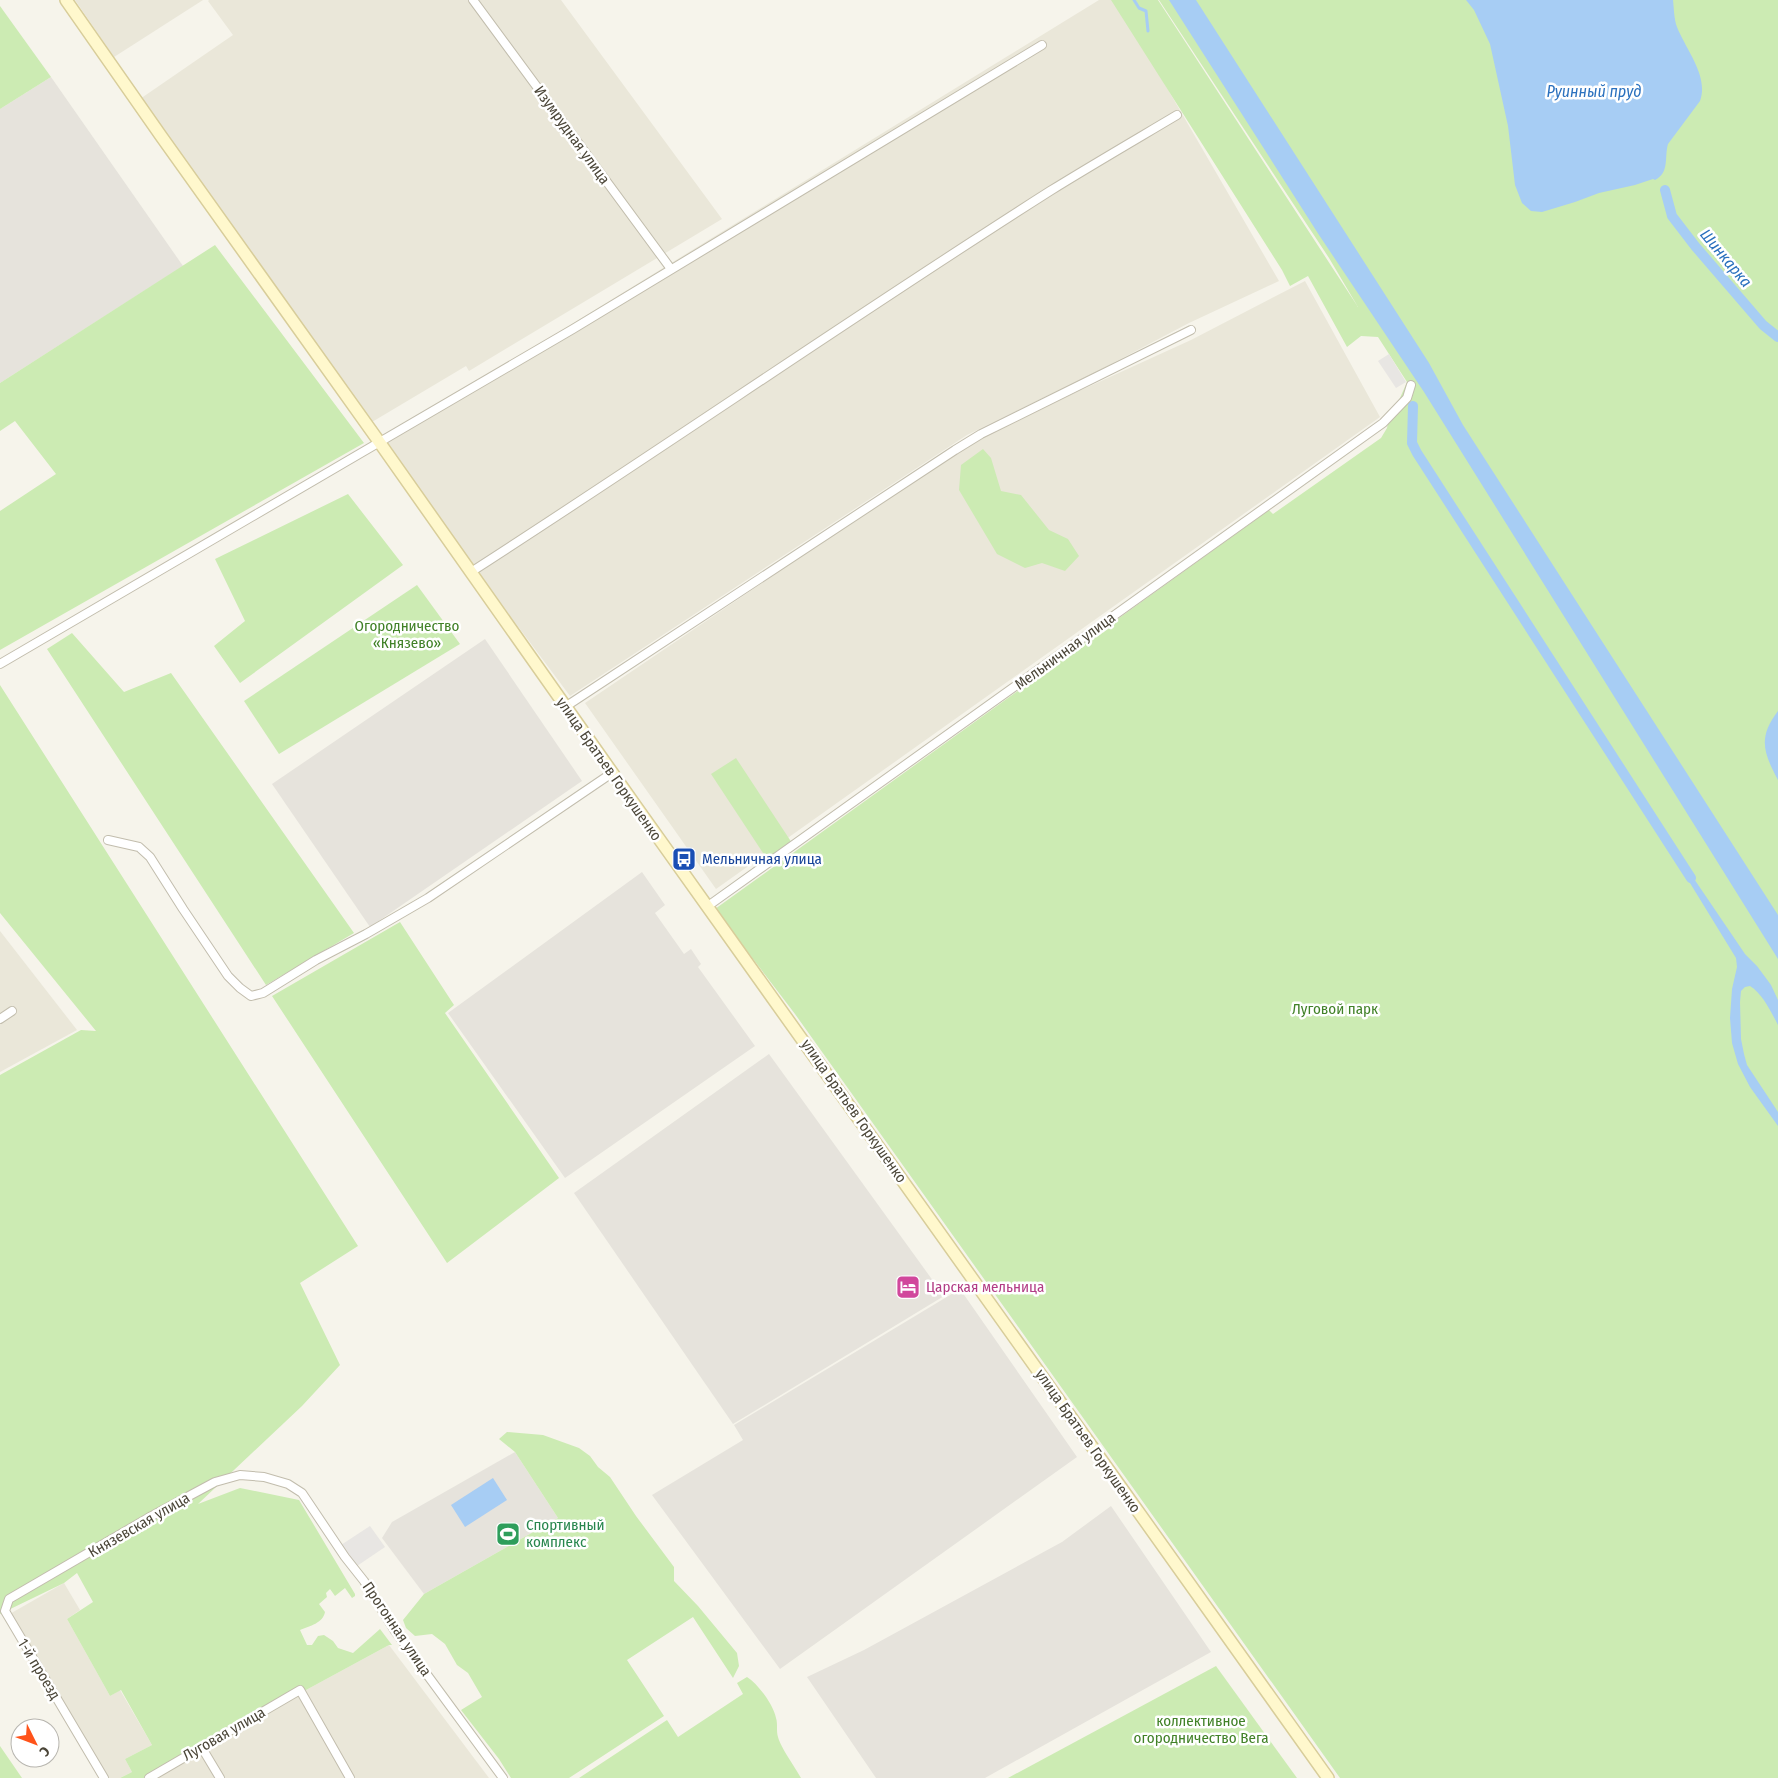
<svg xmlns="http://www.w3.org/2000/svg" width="1778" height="1778" viewBox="0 0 1778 1778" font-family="'Fira Sans Condensed',sans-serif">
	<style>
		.residential { fill: #eae7d9 }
		.industrial { fill: #e6e3dc }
		.green { fill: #ccebb3 }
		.parking { fill: #e8e6e3 }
		.water { fill: #a7cdf4 }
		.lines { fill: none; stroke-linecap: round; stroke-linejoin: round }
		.stream { stroke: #a7cdf4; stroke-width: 3 }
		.canal { stroke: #a7cdf4; stroke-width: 10 }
		.street-casing { stroke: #c2bdad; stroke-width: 10 }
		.secondary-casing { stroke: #d8cd9a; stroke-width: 14 }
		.street { stroke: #fff; stroke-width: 8 }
		.secondary { stroke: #fff8cd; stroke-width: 11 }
		.labels { text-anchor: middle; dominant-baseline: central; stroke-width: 5; stroke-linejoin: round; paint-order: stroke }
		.street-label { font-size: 15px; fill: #4b4638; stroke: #fff }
		.park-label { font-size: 15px; fill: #408127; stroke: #fff }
		.transit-label { font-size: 15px; fill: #164399; stroke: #fff; text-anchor: start }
		.hotel-label { font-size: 15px; fill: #b23c85; stroke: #fff; text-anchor: start }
		.leisure-label { font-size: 15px; fill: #27864d; stroke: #fff; text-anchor: start }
		.water-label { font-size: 16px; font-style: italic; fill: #2b71be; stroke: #fff }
	</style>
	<rect width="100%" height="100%" fill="#f6f4eb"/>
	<g class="residential">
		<polygon points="75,0 203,0 114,57"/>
		<polygon points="209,0 561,0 722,219 469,371 466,366 372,422 140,99 233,35 208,1"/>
		<polygon points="1099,0 1116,0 1279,281 1189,323 1094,373 967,435 570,696 380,442"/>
		<polygon points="1305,281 1380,417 716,889 585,703 978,437 1191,340"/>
		<polygon points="0,931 77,1030 0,1072"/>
		<polygon points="64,1583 80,1610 67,1619 110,1696 120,1690 152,1745 125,1759 132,1772 120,1778 103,1778 8,1615"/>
		<polygon points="389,1645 489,1778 144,1778"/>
	</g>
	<g class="industrial">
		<polygon points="51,77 183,266 0,383 0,109"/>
		<polygon points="485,639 582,781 370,927 272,784"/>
		<polygon points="642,872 665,905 655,913 684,954 691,949 701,964 698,967 755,1046 565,1178 448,1013"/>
		<polygon points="769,1054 944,1296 733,1424 574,1193"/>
		<polygon points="960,1289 1077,1457 780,1669 652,1495 743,1440 734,1425"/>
		<polygon points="515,1452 558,1518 424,1594 382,1538 392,1522"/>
		<polygon points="1111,1506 1211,1652 985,1778 876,1778 807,1677 864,1650 1062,1542"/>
	</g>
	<g class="green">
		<polygon points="1111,0 1158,0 1358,307 1329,258 1159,0 1778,0 1778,1778 1340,1778 795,1014 715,909 1269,510 1273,514 1381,438 1387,428 1390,412 1400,398 1407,382 1378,337 1361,336 1347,347 1308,276 1290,286 1282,270"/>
		<polygon points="0,6 51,77 0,109"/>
		<polygon points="215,245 364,443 0,650 0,511 56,474 15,421 0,431 0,383"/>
		<polygon points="983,449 991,458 1001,491 1021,495 1049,530 1068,539 1079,556 1065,571 1042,563 1025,568 997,554 959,490 961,465"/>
		<polygon points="348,494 403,565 240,683 214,646 245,621 215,559"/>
		<polygon points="417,585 460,644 279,754 244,701"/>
		<polygon points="72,633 124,692 171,673 354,933 266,985 47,649"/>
		<path d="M0 685 358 1246 300 1283 340 1365 302 1406 198 1504 240 1488 299 1500 355 1594V1596L352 1598 345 1588 335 1596 330 1589 326 1593 327 1597 319 1604 325 1612C323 1623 310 1626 300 1630L307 1645H312L318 1636 324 1635 333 1641 338 1648 353 1653 380 1629 392 1645H389L144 1778H120L132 1772 125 1759 152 1745 121 1690 110 1696 67 1619 93 1602 77 1573 64 1583 0 1614V1075L81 1030 96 1031 0 913Z"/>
		<polygon points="736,758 792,843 767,859 711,774"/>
		<polygon points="400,922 454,1005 445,1013 559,1178 447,1263 272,996"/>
		<polygon points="507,1432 543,1435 579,1448 590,1456 598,1467 610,1477 636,1516 674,1567 674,1581 698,1606 737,1653 739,1666 733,1678 693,1617 627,1660 664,1716 569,1778 511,1778 499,1759 461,1710 482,1697 468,1673 457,1665 445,1644 432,1634 415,1636 406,1628 403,1620 424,1594 558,1518 515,1452 499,1439"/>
		<polygon points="1216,1666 1297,1778 1008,1778"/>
		<path d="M747 1677C758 1684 773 1704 776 1718 778 1724 776 1731 778 1737 781 1748 795 1767 801 1778H579L667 1720 678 1737 743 1694 737 1683Z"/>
		<polygon points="0,1746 22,1778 0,1778"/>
	</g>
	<g class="parking">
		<polygon points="1389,354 1406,382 1396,388 1378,361"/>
		<polygon points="370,1526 385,1547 354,1568 341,1545"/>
	</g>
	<g class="water">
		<polygon points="1169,0 1196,0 1429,363 1463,425 1778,915 1778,959 1424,392 1319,235"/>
		<path d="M1466 0H1673C1674 9 1674 19 1677 27 1686 50 1709 76 1700 101L1668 144C1664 158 1670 172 1655 180L1653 179 1635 185 1599 193 1575 202 1542 212 1531 211 1522 203 1515 185 1508 126 1490 44 1474 10Z"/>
		<path d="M1778 711V780C1763 752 1758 737 1778 711Z"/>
		<path d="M1686 867 1745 954 1757 966 1771 985 1778 1000V1025C1771 1012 1763 994 1750 986L1745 987 1741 991 1740 1002 1741 1039 1744 1054 1747 1065 1778 1112V1126L1750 1087 1738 1064 1732 1043 1730 1018 1732 989 1737 967 1736 958 1682 870Z"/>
		<polygon points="493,1478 507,1500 465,1527 451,1505"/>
	</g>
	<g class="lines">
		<polyline class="stream" points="1134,0 1139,8 1146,11 1148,31"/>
		<g class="canal">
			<polyline points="1665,190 1672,216 1695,246 1763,325 1778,337"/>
			<polyline points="1413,406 1412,443 1417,453 1691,878"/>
		</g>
		<g class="street-casing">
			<g id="street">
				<polyline points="473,0 671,269"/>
				<path d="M471 572C665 447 855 315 1050 191 1092 165 1135 140 1177 115"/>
				<polyline points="0,664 573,329 1042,45"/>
				<polyline points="565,707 955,450 981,434 1191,330"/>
				<polyline points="108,840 139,847 150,857 183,909 228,976 240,988 251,996 263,993 316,960 366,934 428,898 612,773"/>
				<polyline points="708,906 1383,423 1407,398 1411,385"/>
				<polyline points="0,1019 12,1011"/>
				<polyline points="202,1748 220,1778"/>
				<polyline points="104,1778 5,1611 9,1599 148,1518 215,1482 240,1475 264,1477 288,1484 302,1493 345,1557 364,1581 395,1631 503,1778"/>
				<polyline points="149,1778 300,1690 350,1778"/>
			</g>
		</g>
		<g class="secondary-casing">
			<polyline id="secondary" points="66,0 161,136 375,436 635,805 1328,1778"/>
		</g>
		<use href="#street" class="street"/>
		<use href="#secondary" class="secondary"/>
	</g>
	<defs>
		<g id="bus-square" transform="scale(1.25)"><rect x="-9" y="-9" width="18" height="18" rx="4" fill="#1a4fb4" stroke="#fff"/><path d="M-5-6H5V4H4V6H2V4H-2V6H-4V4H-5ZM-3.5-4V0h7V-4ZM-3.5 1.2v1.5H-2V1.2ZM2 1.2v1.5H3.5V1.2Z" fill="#fff"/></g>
		<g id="hotel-square" transform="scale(1.25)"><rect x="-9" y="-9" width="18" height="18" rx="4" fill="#d1479c" stroke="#fff"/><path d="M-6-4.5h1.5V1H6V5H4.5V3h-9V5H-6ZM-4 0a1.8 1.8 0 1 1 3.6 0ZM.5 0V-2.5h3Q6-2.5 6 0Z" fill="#fff"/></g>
		<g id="stadium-square" transform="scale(1.25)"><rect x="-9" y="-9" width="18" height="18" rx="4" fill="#2e9e5b" stroke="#fff"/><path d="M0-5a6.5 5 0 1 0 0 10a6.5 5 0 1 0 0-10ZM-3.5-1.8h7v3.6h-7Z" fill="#fff"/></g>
	</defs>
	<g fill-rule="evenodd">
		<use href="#bus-square" x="684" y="859"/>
		<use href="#hotel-square" x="908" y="1287"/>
		<use href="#stadium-square" x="508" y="1534"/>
	</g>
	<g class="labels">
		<g class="street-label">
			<text transform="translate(572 135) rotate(54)">Изумрудная улица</text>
			<text transform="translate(1065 651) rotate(-36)">Мельничная улица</text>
			<text transform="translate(609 769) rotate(55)">улица Братьев Горкушенко</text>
			<text transform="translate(854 1111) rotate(55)">улица Братьев Горкушенко</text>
			<text transform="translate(1088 1441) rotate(55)">улица Братьев Горкушенко</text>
			<text transform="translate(139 1525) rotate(-30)">Князевская улица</text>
			<text transform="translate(397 1629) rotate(56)">Прогонная улица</text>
			<text transform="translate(39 1669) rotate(59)">1-й проезд</text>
			<text transform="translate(224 1734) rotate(-30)">Луговая улица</text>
		</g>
		<g class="park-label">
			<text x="407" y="626">Огородничество<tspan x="407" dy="17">«Князево»</tspan></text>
			<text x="1335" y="1009">Луговой парк</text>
			<text x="1201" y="1721">коллективное<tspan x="1201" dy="17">огородничество Вега</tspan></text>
		</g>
		<g class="transit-label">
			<text x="702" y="859">Мельничная улица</text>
		</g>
		<g class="hotel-label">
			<text x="926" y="1287">Царская мельница</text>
		</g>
		<g class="leisure-label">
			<text x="526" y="1525">Спортивный<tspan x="526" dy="17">комплекс</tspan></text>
		</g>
		<g class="water-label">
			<text x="1594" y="91">Руинный пруд</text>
			<text transform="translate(1726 258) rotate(50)">Шинкарка</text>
		</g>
	</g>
	<g transform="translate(35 1743) rotate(132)"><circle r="24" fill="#ffffff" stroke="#b7b5af"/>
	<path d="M0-4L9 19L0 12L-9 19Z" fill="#ff531a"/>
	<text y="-8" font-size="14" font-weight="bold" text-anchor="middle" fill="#4b4638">С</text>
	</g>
</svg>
